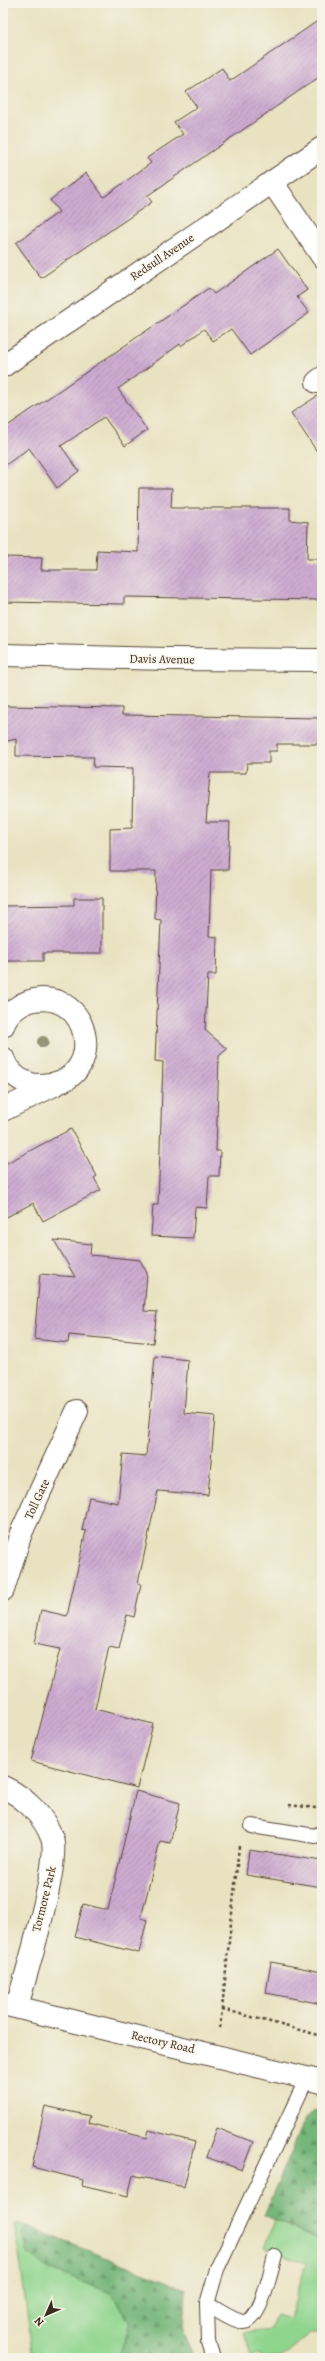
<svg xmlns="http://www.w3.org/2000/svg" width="325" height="2361" viewBox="0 0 325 2361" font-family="Alegreya,serif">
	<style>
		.grass { fill: #90d58e; stroke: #668056 }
		.forest { fill: url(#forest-firs); stroke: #58704c }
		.building { fill: url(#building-hatch) }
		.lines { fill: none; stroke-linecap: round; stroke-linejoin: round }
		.service-casing { stroke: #554636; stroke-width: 16 }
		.minor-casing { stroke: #554636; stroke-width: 24 }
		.tertiary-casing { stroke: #554636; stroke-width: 24 }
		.path { stroke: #554636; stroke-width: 2.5; stroke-dasharray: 3 3; stroke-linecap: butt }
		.service { stroke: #fff; stroke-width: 14 }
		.minor { stroke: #fff; stroke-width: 22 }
		.tertiary { stroke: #fff; stroke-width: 22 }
		.tree { fill: #959477 }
		.labels { text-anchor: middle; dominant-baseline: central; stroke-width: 3; stroke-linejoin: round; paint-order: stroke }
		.street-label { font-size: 12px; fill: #3b2a1e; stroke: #f7f3e8 }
	</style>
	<defs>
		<pattern id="forest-firs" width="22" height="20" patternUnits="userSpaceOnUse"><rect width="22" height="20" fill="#74b679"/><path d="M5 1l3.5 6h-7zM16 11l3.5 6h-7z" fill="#609463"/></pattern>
		<pattern id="building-hatch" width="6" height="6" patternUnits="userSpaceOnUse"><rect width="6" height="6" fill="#ceacd2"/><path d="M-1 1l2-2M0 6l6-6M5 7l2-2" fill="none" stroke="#a88caa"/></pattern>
	</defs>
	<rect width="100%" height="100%" fill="#f7f3e8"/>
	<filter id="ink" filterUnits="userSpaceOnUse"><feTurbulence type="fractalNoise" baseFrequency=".025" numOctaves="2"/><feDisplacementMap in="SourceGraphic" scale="8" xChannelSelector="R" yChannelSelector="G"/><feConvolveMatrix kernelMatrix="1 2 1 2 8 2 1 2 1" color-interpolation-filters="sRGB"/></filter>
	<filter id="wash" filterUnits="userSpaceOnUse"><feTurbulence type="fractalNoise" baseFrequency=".012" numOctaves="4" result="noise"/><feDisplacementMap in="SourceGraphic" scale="16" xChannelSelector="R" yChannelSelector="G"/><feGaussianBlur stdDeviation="0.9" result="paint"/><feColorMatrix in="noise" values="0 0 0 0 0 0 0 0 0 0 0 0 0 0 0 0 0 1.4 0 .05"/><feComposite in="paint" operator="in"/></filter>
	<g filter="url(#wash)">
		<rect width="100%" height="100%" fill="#e9e2c1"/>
		<g class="grass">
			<polygon points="275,2220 322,2241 322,2333 311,2333 281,2358 263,2358 259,2354 251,2357 244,2332 270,2329 276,2315 290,2319 306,2263 265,2248"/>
			<polygon points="15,2223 28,2227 23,2234 49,2269 111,2293 131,2322 118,2358 33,2358"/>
		</g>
		<g class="forest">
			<polygon points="314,2110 322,2112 322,2241 264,2215 305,2120"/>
			<polygon points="28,2227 186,2289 184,2334 195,2358 118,2358 131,2322 111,2293 49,2269 28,2254 23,2234"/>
		</g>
		<g id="blocks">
			<g class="building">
				<polygon points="322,18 322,75 147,196 152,202 41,278 16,243 59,212 50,200 86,173 104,197 151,163 147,158 183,134 174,122 197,107 186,92 222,68 230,81"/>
				<polygon points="278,249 307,290 297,297 309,313 250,355 231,329 213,341 204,329 181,346 180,344 118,389 147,430 125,446 104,417 61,446 79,471 57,488 29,448 3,467 3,429 209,288 214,294"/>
				<polygon points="322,393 322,459 291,413"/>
				<polygon points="139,488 172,488 171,508 290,508 290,520 308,522 307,559 321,559 322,600 124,597 124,604 3,602 3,569 5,569 5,557 42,558 41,570 96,570 97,550 138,552"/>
				<polygon points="3,706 122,708 122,715 322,718 322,744 277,744 277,751 269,751 269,763 247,763 246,773 210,773 206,822 230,822 228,870 211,870 209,936 217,937 216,975 208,975 205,1030 227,1049 219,1056 216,1151 220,1151 219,1176 209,1176 207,1208 195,1207 193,1238 151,1236 153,1205 158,1205 163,1062 155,1061 161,920 155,919 156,871 110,871 110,829 132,828 133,768 93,767 94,757 16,756 16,739 3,742"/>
				<polygon points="74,898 102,898 102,953 43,953 43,961 3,961 3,906 74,905"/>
				<polygon points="71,1129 97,1176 94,1178 101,1190 43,1221 33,1203 3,1219 3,1165"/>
				<polygon points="54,1240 91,1244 90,1255 140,1260 147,1273 144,1311 157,1312 153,1343 69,1335 68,1343 34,1339 40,1274 75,1277"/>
				<polygon points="155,1356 188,1360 184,1413 215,1416 208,1495 158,1491 138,1583 141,1584 134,1617 127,1615 119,1649 109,1647 95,1709 153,1724 137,1788 31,1761 60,1649 34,1644 41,1610 67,1616 86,1531 82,1530 89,1497 118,1503 123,1454 146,1456"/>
				<polygon points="136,1791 180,1803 170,1843 160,1841 141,1918 147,1920 139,1953 75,1937 83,1904 108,1910"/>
				<polygon points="249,1850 322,1861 322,1887 246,1875"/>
				<polygon points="271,1962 322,1972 322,2004 266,1993"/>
				<polygon points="45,2106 90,2116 88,2123 147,2138 149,2130 195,2142 184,2187 133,2175 128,2196 82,2185 83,2180 32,2167"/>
				<polygon points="217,2128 253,2142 242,2170 206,2157"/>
			</g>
		</g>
	</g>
	<g filter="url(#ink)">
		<use href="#blocks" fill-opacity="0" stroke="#554636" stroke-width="1"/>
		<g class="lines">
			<g class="service-casing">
				<g id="service">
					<polyline points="252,1826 315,1836 322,1832"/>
					<path d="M207 2304C217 2309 231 2320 243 2322 260 2324 271 2270 275 2256"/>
					<polyline points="213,2358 208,2342 207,2304 217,2269 307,2078"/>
				</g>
			</g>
			<g class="minor-casing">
				<g id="minor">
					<polyline points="272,182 322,256"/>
					<polyline points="3,366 322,148"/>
					<polyline points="317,382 322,378"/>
					<polyline points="3,655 167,659 322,660"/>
					<path d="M3 1026C8 1012 21 1003 34 1000 90 990 106 1074 52 1084 44 1085 35 1086 28 1083 16 1079 7 1069 3 1058"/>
					<polyline points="3,1110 54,1085"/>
					<polyline points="3,1590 21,1533 77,1411"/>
					<path d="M3 1787C25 1797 44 1816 52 1838 61 1863 25 1976 17 2007"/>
				</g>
			</g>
			<g class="tertiary-casing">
				<polyline id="tertiary" points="3,2004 322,2082"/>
			</g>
			<g class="path">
				<polyline points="289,1805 316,1808"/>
				<polyline points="222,2009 322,2036"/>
				<polyline points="220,2028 239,1846"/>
			</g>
			<use href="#service" class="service"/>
			<use href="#minor" class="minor"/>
			<use href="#tertiary" class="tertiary"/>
		</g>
		<circle class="tree" cx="43" cy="1042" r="6"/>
	</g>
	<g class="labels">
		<g class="street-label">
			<text transform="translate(162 257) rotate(-34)">Redsull Avenue</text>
			<text transform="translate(162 659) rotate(1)">Davis Avenue</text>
			<text transform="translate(37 1499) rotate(-65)">Toll Gate</text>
			<text transform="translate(44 1899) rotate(-76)">Tormore Park</text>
			<text transform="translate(163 2042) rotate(13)">Rectory Road</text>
		</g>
	</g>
	<rect width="325" height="2361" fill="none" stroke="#f7f3e8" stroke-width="16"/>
	<g transform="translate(46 2315) rotate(225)" stroke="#f7f3e8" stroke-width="3" paint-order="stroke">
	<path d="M0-3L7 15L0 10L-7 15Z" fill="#3b2a1e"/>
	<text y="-6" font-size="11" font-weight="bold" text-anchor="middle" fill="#3b2a1e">N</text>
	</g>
</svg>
